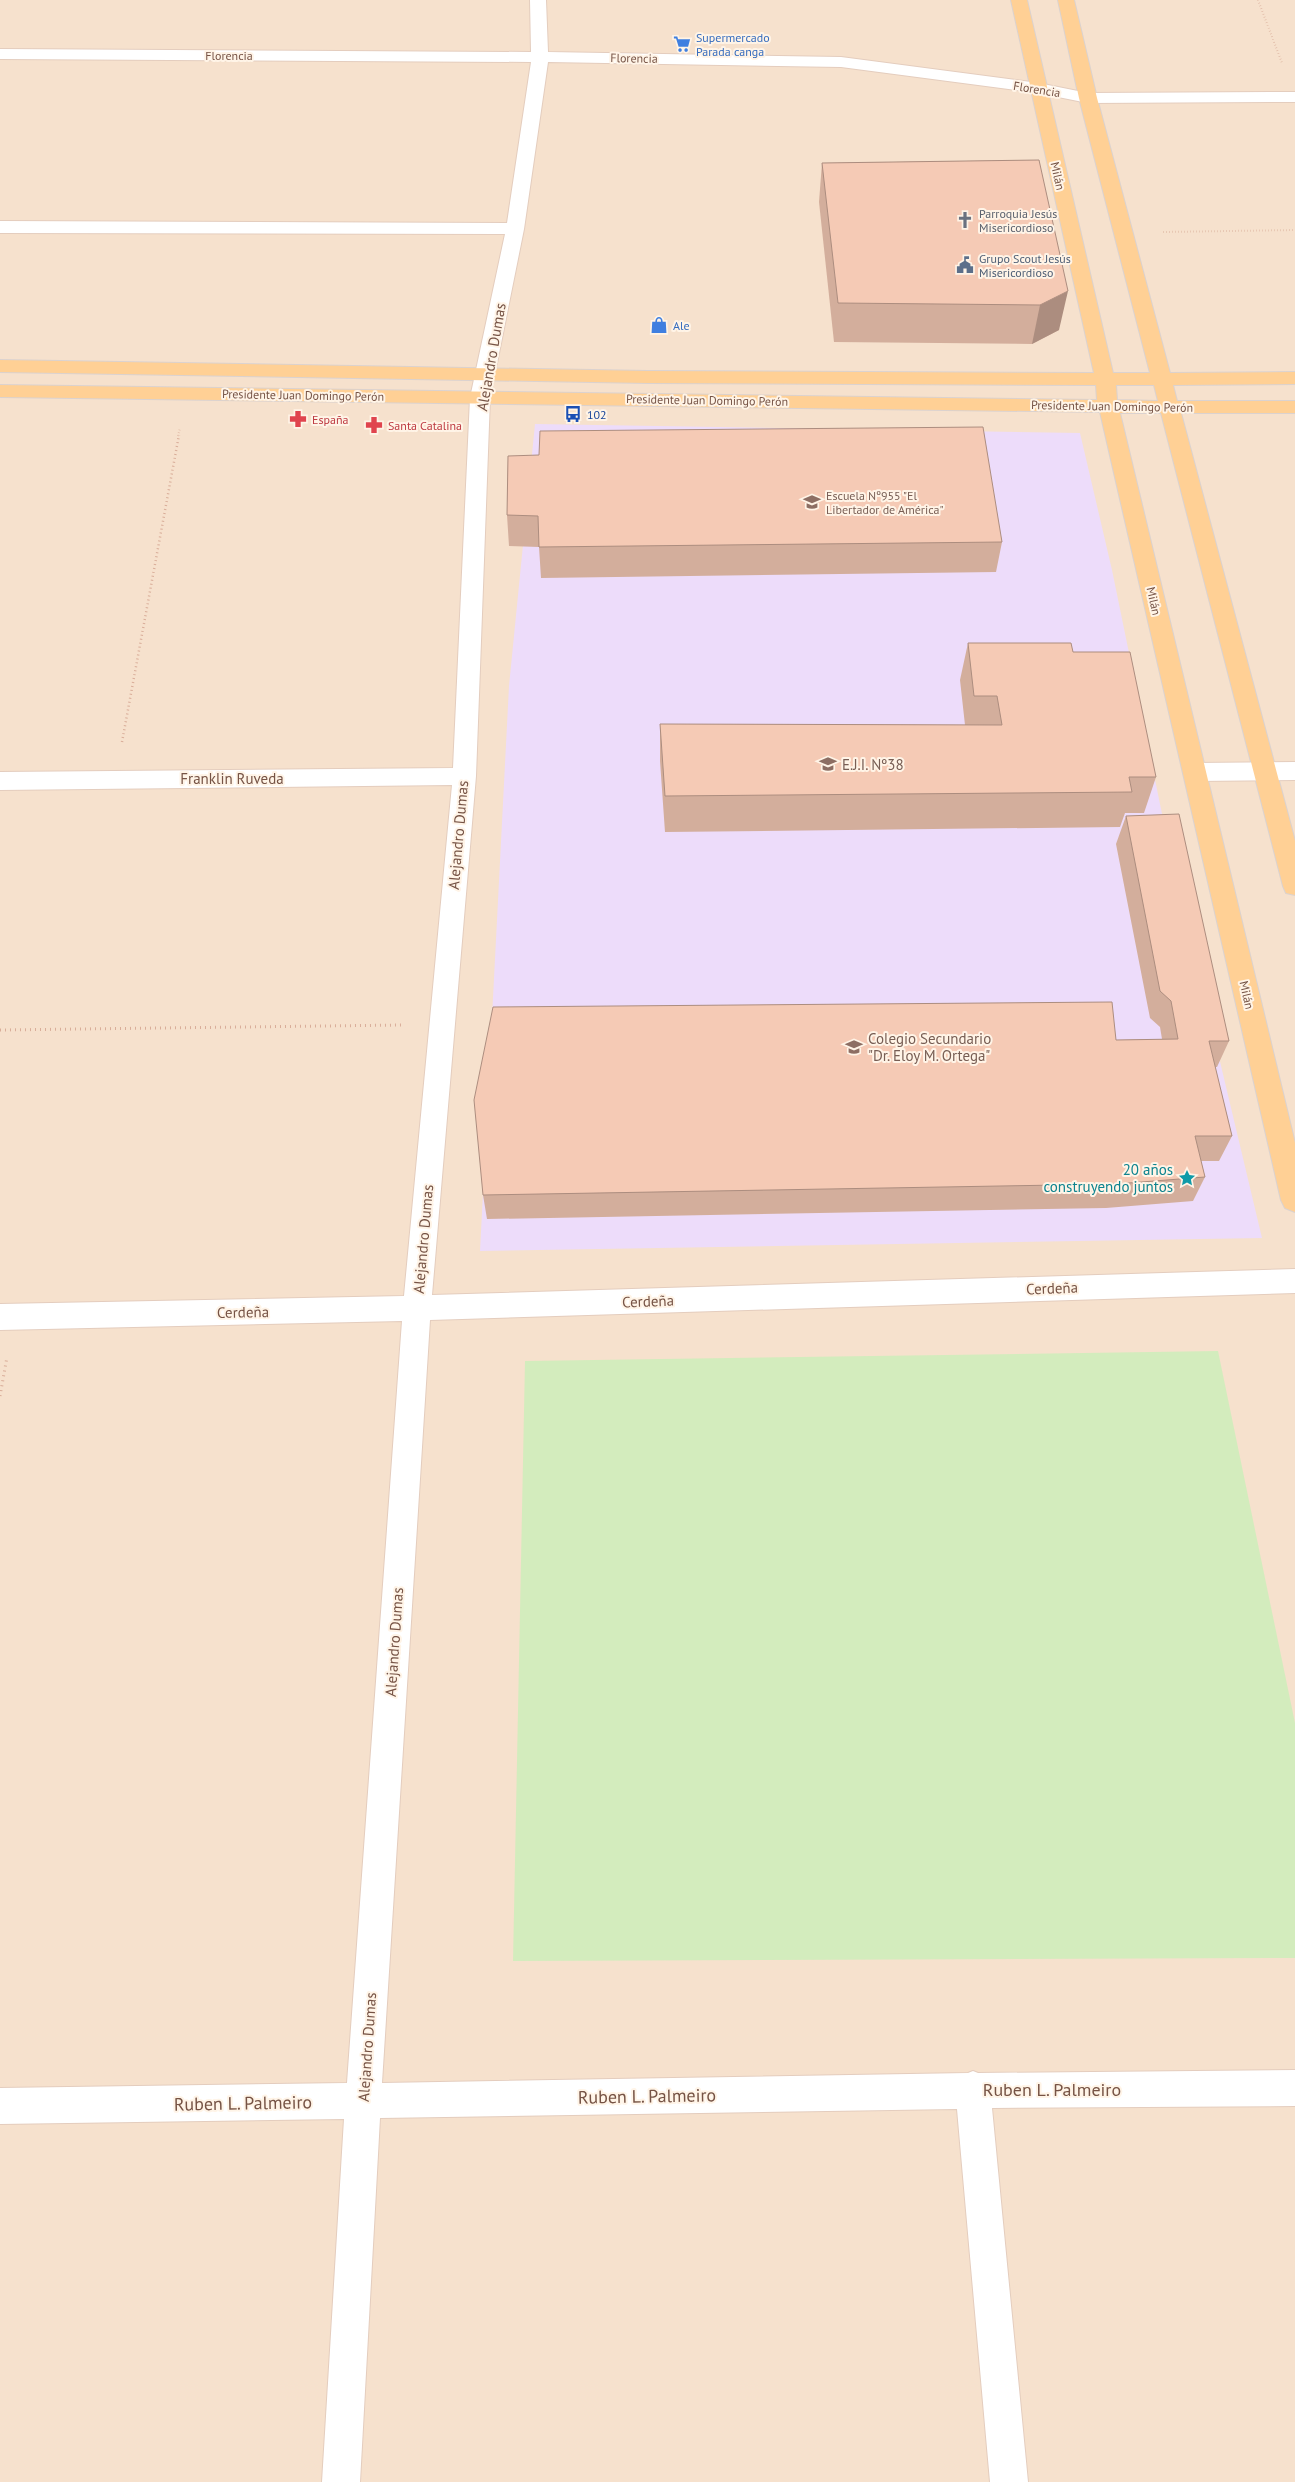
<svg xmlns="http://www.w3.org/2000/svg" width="1295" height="2482" viewBox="0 0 1295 2482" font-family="'PT Sans',sans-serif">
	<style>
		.residential { fill: #f6e1cd }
		.education { fill: #eddcfa }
		.green { fill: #d3ecbd }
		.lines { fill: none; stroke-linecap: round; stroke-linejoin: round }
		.minor-casing { stroke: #e4cdbe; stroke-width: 2 }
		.major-casing { stroke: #dbd2cf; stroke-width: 2 }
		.path-far2 { stroke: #d9ad99; stroke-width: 2; stroke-dasharray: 0.5 2.5; stroke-linecap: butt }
		.path-far1 { stroke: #d9ad99; stroke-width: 2.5; stroke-dasharray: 1 3; stroke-linecap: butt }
		.path { stroke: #d9ad99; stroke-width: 3; stroke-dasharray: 1 4; stroke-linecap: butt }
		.minor { fill: #fff; fill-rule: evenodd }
		.major { fill: #ffd095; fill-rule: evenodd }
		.wall { fill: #d3ae9c }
		.shaded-wall { fill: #ac8d7f }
		.building { fill: #f5cab5; stroke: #ac8d7f }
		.labels { text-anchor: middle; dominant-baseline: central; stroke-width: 4; stroke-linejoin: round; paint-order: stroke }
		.far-shop-label { font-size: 12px; fill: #366cbe; stroke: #fff4e7; text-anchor: start }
		.far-street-label { font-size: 12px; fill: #765345; stroke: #fff4e7 }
		.far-worship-label { font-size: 12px; fill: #5b616d; stroke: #fff4e7; text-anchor: start }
		.far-service-label { font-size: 12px; fill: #4e5e75; stroke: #fff4e7; text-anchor: start }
		.far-transit-label { font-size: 12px; fill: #164399; stroke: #fff4e7; text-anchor: start }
		.far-health-label { font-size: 12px; fill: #be3a42; stroke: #fff4e7; text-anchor: start }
		.far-education-label { font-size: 12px; fill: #785e54; stroke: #fff4e7; text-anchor: start }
		.street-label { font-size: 15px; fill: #765345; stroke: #fff4e7 }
		.education-label { font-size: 15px; fill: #785e54; stroke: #fff4e7; text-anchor: start }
		.culture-label { font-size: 15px; fill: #0d838f; stroke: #fff4e7; text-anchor: end }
		.near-street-label { font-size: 18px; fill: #765345; stroke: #fff4e7 }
	</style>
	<rect width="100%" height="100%" fill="#fef0df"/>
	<rect class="residential" x="0" y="0" width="1295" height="2482"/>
	<polygon class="education" points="535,424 1080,433 1112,570 1168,843 1262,1238 480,1251 509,686"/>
	<polygon class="green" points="1218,1351 1295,1723 1295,1958 513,1961 525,1361"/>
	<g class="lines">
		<g class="minor-casing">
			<g id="minor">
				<polygon points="530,0 546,0 548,52 841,57 1038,83 1088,93 1295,92 1295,102 1088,103 1038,93 841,67 548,62 524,229 490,398 476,776 432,1295 1295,1269 1295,1293 430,1320 382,2083 968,2073 973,2071 978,2073 1295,2070 1295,2106 992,2108 1028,2482 990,2482 957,2109 380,2118 360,2482 322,2482 344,2119 0,2124 0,2088 347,2083 402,1321 0,1330 0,1304 404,1296 452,785 0,790 0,772 453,768 470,398 505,234 0,233 0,221 507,223 531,62 0,59 0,49 531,52"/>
				<polygon points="1295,762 1295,780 1195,781 1187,778 1183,772 1187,766 1195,763"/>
			</g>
		</g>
		<g class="major-casing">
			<path id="major" d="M1011 0H1027L1113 373H1150L1079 98 1058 0H1074L1097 98 1170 373 1295 372V384L1173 385 1177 401H1295V413H1181L1295 841V895L1286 893 1283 886 1161 413H1120L1295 1143V1212L1285 1208 1281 1200 1100 412 0 397V385L1097 400 1096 385 648 383 0 372V360L648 371 1094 373ZM1116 385H1154L1158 401 1117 400Z"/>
		</g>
		<g class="path-far2">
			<polyline points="1258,0 1282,63"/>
			<polyline points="1163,232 1295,230"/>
			<polyline points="178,436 180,428"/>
		</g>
		<polyline class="path-far1" points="122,742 179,435"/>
		<g class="path">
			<polyline points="0,1030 402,1025"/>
			<polyline points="0,1396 7,1357"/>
		</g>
		<use href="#minor" class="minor"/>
		<use href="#major" class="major"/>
	</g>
	<g class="wall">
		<polygon points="1039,160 1059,330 1032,344 834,342 819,202 822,163"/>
		<polygon points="508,456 1002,542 996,572 541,578 539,547 509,546 507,515"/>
		<polygon points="968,643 1073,652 1156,777 1144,813 1125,813 1120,827 665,832 660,761 660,724 965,725 960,680"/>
		<polygon points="1126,816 1229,1041 1217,1067 1215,1067 1232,1136 1219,1161 1201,1161 1205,1177 1193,1201 1106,1208 487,1219 483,1195 1116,1040 1162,1039 1160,1027 1150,1018 1116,844"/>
	</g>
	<polygon class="shaded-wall" points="1068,291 1059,330 1032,344 1040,305"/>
	<g class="building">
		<polygon points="1039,160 1068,291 1040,305 838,303 822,163"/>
		<polygon points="983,427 1002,542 539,547 538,516 507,515 508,456 539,455 540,431"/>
		<polygon points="968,643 1071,643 1073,652 1130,652 1156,777 1129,777 1132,792 665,796 660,724 1002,725 997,696 974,696"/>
		<polygon points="1179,814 1229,1041 1209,1041 1232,1136 1195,1136 1205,1177 1116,1184 483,1195 474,1100 493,1007 1112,1002 1116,1040 1178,1039 1171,1001 1160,991 1126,816"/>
	</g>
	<defs>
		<g id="supermarket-bare" transform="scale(1.35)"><path d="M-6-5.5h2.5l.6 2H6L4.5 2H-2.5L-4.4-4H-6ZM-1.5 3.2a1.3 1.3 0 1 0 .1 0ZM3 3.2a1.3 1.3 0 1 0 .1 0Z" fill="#3f7fe0" stroke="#fff4e7" stroke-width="2.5" paint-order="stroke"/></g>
		<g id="church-bare" transform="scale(1.35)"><path d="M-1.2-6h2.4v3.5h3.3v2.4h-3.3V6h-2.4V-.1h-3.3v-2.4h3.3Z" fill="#6b7280" stroke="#fff4e7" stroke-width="2.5" paint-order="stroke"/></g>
		<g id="civic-bare" transform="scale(1.35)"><path d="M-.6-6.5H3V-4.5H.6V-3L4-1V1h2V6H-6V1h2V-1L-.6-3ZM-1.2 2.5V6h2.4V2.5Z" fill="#5c6f8a" stroke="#fff4e7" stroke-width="2.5" paint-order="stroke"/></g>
		<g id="shop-bare" transform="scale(1.35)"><path d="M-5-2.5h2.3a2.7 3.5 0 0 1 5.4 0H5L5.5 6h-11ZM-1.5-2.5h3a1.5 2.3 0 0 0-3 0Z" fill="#3f7fe0" stroke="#fff4e7" stroke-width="2.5" paint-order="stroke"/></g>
		<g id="bus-bare" transform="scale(1.35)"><path d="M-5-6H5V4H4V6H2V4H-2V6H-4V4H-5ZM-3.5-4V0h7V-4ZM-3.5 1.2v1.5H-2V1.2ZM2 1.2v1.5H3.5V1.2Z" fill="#1a4fb4" stroke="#fff4e7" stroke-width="2.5" paint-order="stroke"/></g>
		<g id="pharmacy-bare" transform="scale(1.35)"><path d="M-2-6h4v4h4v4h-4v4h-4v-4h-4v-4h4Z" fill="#e0444e" stroke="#fff4e7" stroke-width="2.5" paint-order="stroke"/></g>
		<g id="school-bare" transform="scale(1.35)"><path d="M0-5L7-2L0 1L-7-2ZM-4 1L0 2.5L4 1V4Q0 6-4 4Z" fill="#8d6e63" stroke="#fff4e7" stroke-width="2.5" paint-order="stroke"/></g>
		<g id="sight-bare" transform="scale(1.35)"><path d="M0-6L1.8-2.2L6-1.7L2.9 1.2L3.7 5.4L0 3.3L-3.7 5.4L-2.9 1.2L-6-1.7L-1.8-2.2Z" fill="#0f9aa8" stroke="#fff4e7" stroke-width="2.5" paint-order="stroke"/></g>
	</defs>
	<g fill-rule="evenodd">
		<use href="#supermarket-bare" x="682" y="44"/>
		<use href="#church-bare" x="965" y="220"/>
		<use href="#civic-bare" x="965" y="265"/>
		<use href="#shop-bare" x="659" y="325"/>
		<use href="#bus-bare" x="573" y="414"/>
		<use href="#pharmacy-bare" x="298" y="419"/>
		<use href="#pharmacy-bare" x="374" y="425"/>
		<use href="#school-bare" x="812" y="502"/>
		<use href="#school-bare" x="828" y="764"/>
		<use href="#school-bare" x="854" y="1047"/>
		<use href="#sight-bare" x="1187" y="1178"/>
	</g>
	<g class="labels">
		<g class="far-shop-label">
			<text x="696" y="37">Supermercado<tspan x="696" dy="14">Parada canga</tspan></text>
			<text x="673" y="325">Ale</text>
		</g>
		<g class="far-street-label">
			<text x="229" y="55">Florencia</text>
			<text transform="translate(634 58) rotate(1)">Florencia</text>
			<text transform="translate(1037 89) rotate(9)">Florencia</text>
			<text transform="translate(1058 176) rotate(77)">Milán</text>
			<text transform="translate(303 395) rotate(1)">Presidente Juan Domingo Perón</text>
			<text transform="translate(707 400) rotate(1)">Presidente Juan Domingo Perón</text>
			<text transform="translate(1112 406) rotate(1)">Presidente Juan Domingo Perón</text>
			<text transform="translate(1154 601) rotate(77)">Milán</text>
			<text transform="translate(1247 995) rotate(77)">Milán</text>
		</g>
		<g class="far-worship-label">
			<text x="979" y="213">Parroquia Jesús<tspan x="979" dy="14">Misericordioso</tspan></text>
		</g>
		<g class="far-service-label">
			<text x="979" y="258">Grupo Scout Jesús<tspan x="979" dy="14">Misericordioso</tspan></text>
		</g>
		<g class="far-transit-label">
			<text x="587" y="414">102</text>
		</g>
		<g class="far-health-label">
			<text x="312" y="419">España</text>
			<text x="388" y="425">Santa Catalina</text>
		</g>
		<g class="far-education-label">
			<text x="826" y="495">Escuela Nº955 "El<tspan x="826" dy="14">Libertador de América"</tspan></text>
		</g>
		<g class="street-label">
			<text transform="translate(491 357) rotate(-80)">Alejandro Dumas</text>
			<text x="232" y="778">Franklin Ruveda</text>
			<text transform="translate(458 835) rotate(-85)">Alejandro Dumas</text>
			<text transform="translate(423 1239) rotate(-85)">Alejandro Dumas</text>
			<text transform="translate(1052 1288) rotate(-2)">Cerdeña</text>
			<text transform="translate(648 1301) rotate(-2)">Cerdeña</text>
			<text transform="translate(243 1312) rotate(-1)">Cerdeña</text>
			<text transform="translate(394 1642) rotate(-86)">Alejandro Dumas</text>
			<text transform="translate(367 2047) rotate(-86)">Alejandro Dumas</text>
		</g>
		<g class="education-label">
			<text x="842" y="764">E.J.I. Nº38</text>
			<text x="868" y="1038">Colegio Secundario<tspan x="868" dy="17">"Dr. Eloy M. Ortega"</tspan></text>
		</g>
		<g class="culture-label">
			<text x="1173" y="1169">20 años<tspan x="1173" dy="17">construyendo juntos</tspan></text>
		</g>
		<g class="near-street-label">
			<text x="1052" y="2089">Ruben L. Palmeiro</text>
			<text transform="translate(647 2096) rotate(-1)">Ruben L. Palmeiro</text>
			<text transform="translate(243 2103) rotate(-1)">Ruben L. Palmeiro</text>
		</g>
	</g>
</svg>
